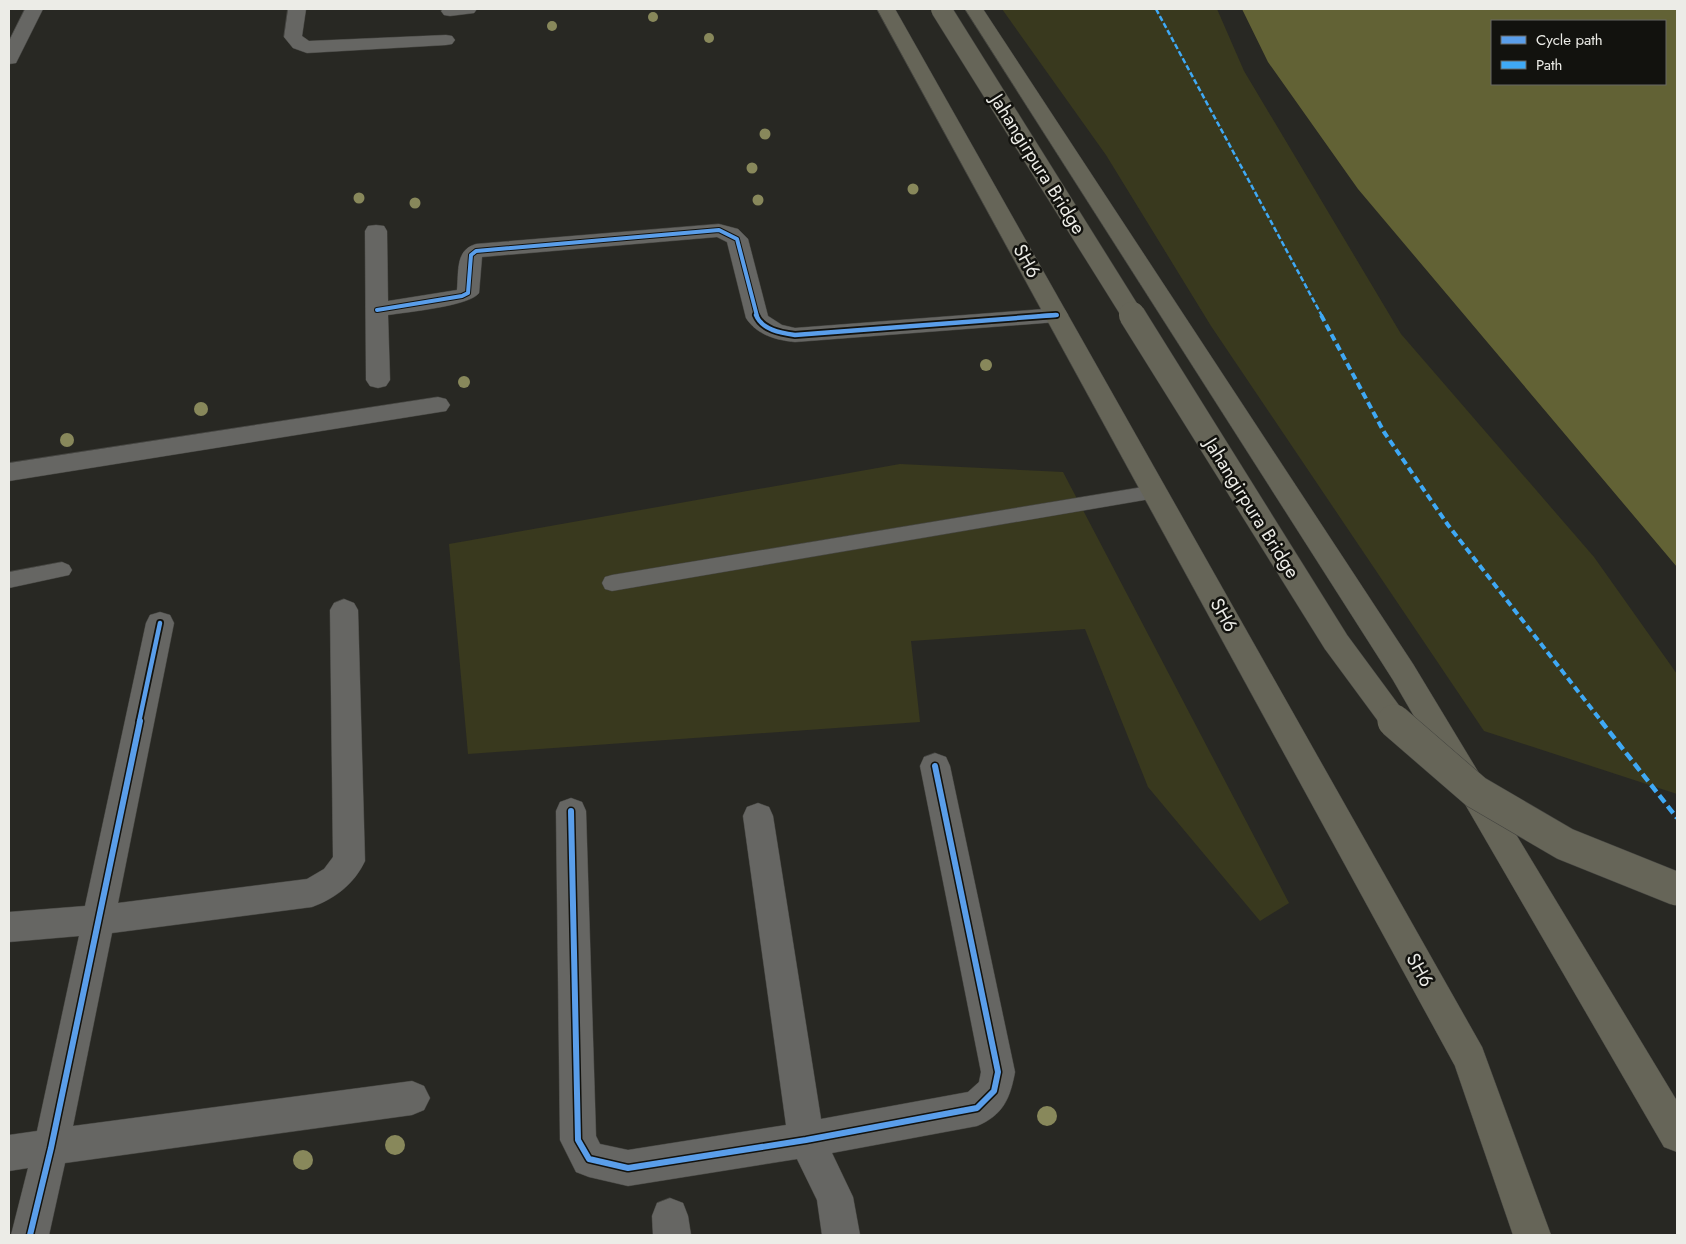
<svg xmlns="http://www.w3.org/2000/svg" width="1686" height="1244" viewBox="0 0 1686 1244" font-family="Jost,sans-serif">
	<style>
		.green { fill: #39391e }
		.water { fill: #626235; fill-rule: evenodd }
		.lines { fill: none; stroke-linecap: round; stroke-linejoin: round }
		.service-casing { stroke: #454541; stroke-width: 1 }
		.minor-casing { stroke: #454541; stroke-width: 1 }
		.primary-casing { stroke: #454541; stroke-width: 1 }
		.service { fill: #666663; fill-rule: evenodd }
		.minor { fill: #666663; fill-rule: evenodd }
		.primary { fill: #666558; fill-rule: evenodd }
		.primary-bridge-far2-casing { stroke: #454541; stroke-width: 21; stroke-linecap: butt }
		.primary-bridge-far1-casing { stroke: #454541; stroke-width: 27; stroke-linecap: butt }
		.primary-bridge-casing { stroke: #454541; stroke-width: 34; stroke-linecap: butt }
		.primary-bridge-far2 { stroke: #666558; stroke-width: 20 }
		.primary-bridge-far1 { stroke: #666558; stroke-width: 26 }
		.primary-bridge { stroke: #666558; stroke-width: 33 }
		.quiet-far2 { stroke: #3fa9f5; stroke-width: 2.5; stroke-dasharray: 5.5 2.5; stroke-linecap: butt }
		.quiet-far1 { stroke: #3fa9f5; stroke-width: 4; stroke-dasharray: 7 4; stroke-linecap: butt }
		.quiet { stroke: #3fa9f5; stroke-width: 4.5; stroke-dasharray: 9 4.5; stroke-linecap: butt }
		.cycleway-far2-casing { stroke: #12120e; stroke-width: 6 }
		.cycleway-far1-casing { stroke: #12120e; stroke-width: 8 }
		.cycleway-casing { stroke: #12120e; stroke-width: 9 }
		.cycleway-far2 { stroke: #5a9eea; stroke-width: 4 }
		.cycleway-far1 { stroke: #5a9eea; stroke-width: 4.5 }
		.cycleway { stroke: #5a9eea; stroke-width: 6 }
		.tree { fill: #88885b }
		.labels { text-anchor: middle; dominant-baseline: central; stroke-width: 5; stroke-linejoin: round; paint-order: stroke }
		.street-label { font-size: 19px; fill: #ecece7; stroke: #12120e }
	</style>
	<rect width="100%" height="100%" fill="#282823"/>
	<g class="green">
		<polygon points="1002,9 1217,9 1244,71 1401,334 1594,557 1677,674 1677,794 1484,731 1211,326 1106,155"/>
		<polygon points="900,464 1063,472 1289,903 1260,921 1148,787 1085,629 911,641 920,722 468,754 449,544"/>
	</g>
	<path class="water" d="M1242 9H1677V567L1358 189 1268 62ZM1492 21H1665V84H1492Z"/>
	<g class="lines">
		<g class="service-casing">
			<g id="service">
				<polygon points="1155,485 1162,487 1165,492 1162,497 612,591 605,589 602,583 605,577 612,575"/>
				<polygon points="62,562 69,565 72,570 69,575 9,588 9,572"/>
			</g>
		</g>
		<g class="minor-casing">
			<g id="minor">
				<polygon points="25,9 43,9 16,63 9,64 9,41"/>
				<polygon points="288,9 306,9 302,36 309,41 446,35 452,36 455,40 452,44 446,45 307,53 293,48 284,37"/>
				<polygon points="443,9 477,9 474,13 450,16 444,15 441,11"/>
				<path d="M719 224 738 229 748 239 768 316 782 325 795 328 1057 308 1065 310 1068 315 1065 320 1057 322 795 342C776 340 757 335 746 318L727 242 717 237 482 257 479 293C470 306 407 312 388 315L390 380 386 386 378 388 370 386 366 380 365 231 368 226 376 225 384 226 387 231 388 301 457 290C459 271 455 250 476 244Z"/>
				<polygon points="438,397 446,399 450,405 446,411 9,481 9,463"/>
				<path d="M344 599 354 603 358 610 365 861C354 884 336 898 312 907L112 933 73 1126 412 1081 424 1086 430 1098 424 1110 412 1115 65 1163 49 1235H11L28 1168 9 1171V1135L37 1131 79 936 9 942V912L85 906 146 623 150 615 160 612 170 615 174 623 118 903 307 879 324 869 333 857 330 610 334 603Z"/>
				<path d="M935 753 946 757 950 766 1015 1072C1010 1099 1003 1115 977 1126L832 1153 853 1197 860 1235H822L817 1200 797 1159 628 1186 589 1177 576 1172 560 1140 556 811 560 802 571 798 582 802 586 811 596 1136 600 1144 628 1150 786 1125 743 816 747 807 758 803 769 807 773 816 821 1119 968 1092 979 1082 981 1072 920 766 924 757Z"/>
				<polygon points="670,1198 683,1203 688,1216 691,1235 653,1235 652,1216 657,1203"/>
			</g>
		</g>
		<g class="primary-casing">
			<g id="primary">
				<polygon points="877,9 895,9 1482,1047 1551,1235 1513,1235 1455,1066"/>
				<polygon points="965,9 983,9 1413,664 1677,1101 1677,1152 1664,1147 1393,680"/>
			</g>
		</g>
		<use href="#service" class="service"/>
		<use href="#minor" class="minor"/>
		<use href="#primary" class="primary"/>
		<g class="primary-bridge-far2-casing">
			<polyline id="primary-bridge-far2" points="941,9 1133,316"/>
		</g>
		<g class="primary-bridge-far1-casing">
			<polyline id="primary-bridge-far1" points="1132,315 1336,642 1395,722"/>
		</g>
		<g class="primary-bridge-casing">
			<polyline id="primary-bridge" points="1394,721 1476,792 1565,844 1677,889"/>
		</g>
		<use href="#primary-bridge-far2" class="primary-bridge-far2"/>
		<use href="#primary-bridge-far1" class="primary-bridge-far1"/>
		<use href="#primary-bridge" class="primary-bridge"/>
		<polyline class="quiet-far2" points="1156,9 1322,316"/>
		<polyline class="quiet-far1" points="1321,315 1384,432 1448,525 1602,722"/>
		<polyline class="quiet" points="1601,721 1677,818"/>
		<g class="cycleway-far2-casing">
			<g id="cycleway-far2">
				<polyline points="377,310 462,296 468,293 471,255 476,251 719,230 737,239 757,316"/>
				<polyline points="1039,316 1057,315"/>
			</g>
		</g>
		<g class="cycleway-far1-casing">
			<g id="cycleway-far1">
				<path d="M756 315C762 330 781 333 795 335L1056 315"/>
				<polyline points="139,722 160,623"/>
			</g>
		</g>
		<g class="cycleway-casing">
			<g id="cycleway">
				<polyline points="571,811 578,1140 589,1159 628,1168 806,1140 977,1108 994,1091 998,1072 935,766"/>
				<polyline points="30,1235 51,1148 140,721"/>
			</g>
		</g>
		<use href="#cycleway-far2" class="cycleway-far2"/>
		<use href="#cycleway-far1" class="cycleway-far1"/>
		<use href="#cycleway" class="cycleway"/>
	</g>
	<g class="tree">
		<circle cx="653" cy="17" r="5"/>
		<circle cx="552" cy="26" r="5"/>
		<circle cx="709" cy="38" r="5"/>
		<circle cx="765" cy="134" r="5.5"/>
		<circle cx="752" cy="168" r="5.5"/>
		<circle cx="913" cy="189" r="5.5"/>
		<circle cx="359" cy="198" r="5.5"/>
		<circle cx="758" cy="200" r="5.5"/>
		<circle cx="415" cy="203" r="5.5"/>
		<circle cx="986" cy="365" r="6"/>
		<circle cx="464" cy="382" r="6"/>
		<circle cx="201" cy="409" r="7"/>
		<circle cx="67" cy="440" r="7"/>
		<circle cx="1047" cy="1116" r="10"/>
		<circle cx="395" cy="1145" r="10"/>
		<circle cx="303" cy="1160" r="10"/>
	</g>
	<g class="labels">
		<g class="street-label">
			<text transform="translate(1038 164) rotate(58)">Jahangirpura Bridge</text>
			<text transform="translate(1027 261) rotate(61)">SH6</text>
			<text transform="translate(1252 508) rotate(58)">Jahangirpura Bridge</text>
			<text transform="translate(1224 615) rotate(61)">SH6</text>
			<text transform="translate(1420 970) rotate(61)">SH6</text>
		</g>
	</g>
	<rect width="1686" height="1244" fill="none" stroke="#ecece7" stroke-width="20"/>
	<rect x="1491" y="20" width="175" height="65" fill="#12120e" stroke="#696965"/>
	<rect x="1501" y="36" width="25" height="8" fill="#5a9eea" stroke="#696965"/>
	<text x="1536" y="45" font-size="15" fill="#ecece7">Cycle path</text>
	<rect x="1501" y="61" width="25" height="8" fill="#3fa9f5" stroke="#696965"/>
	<text x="1536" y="70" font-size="15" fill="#ecece7">Path</text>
</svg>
